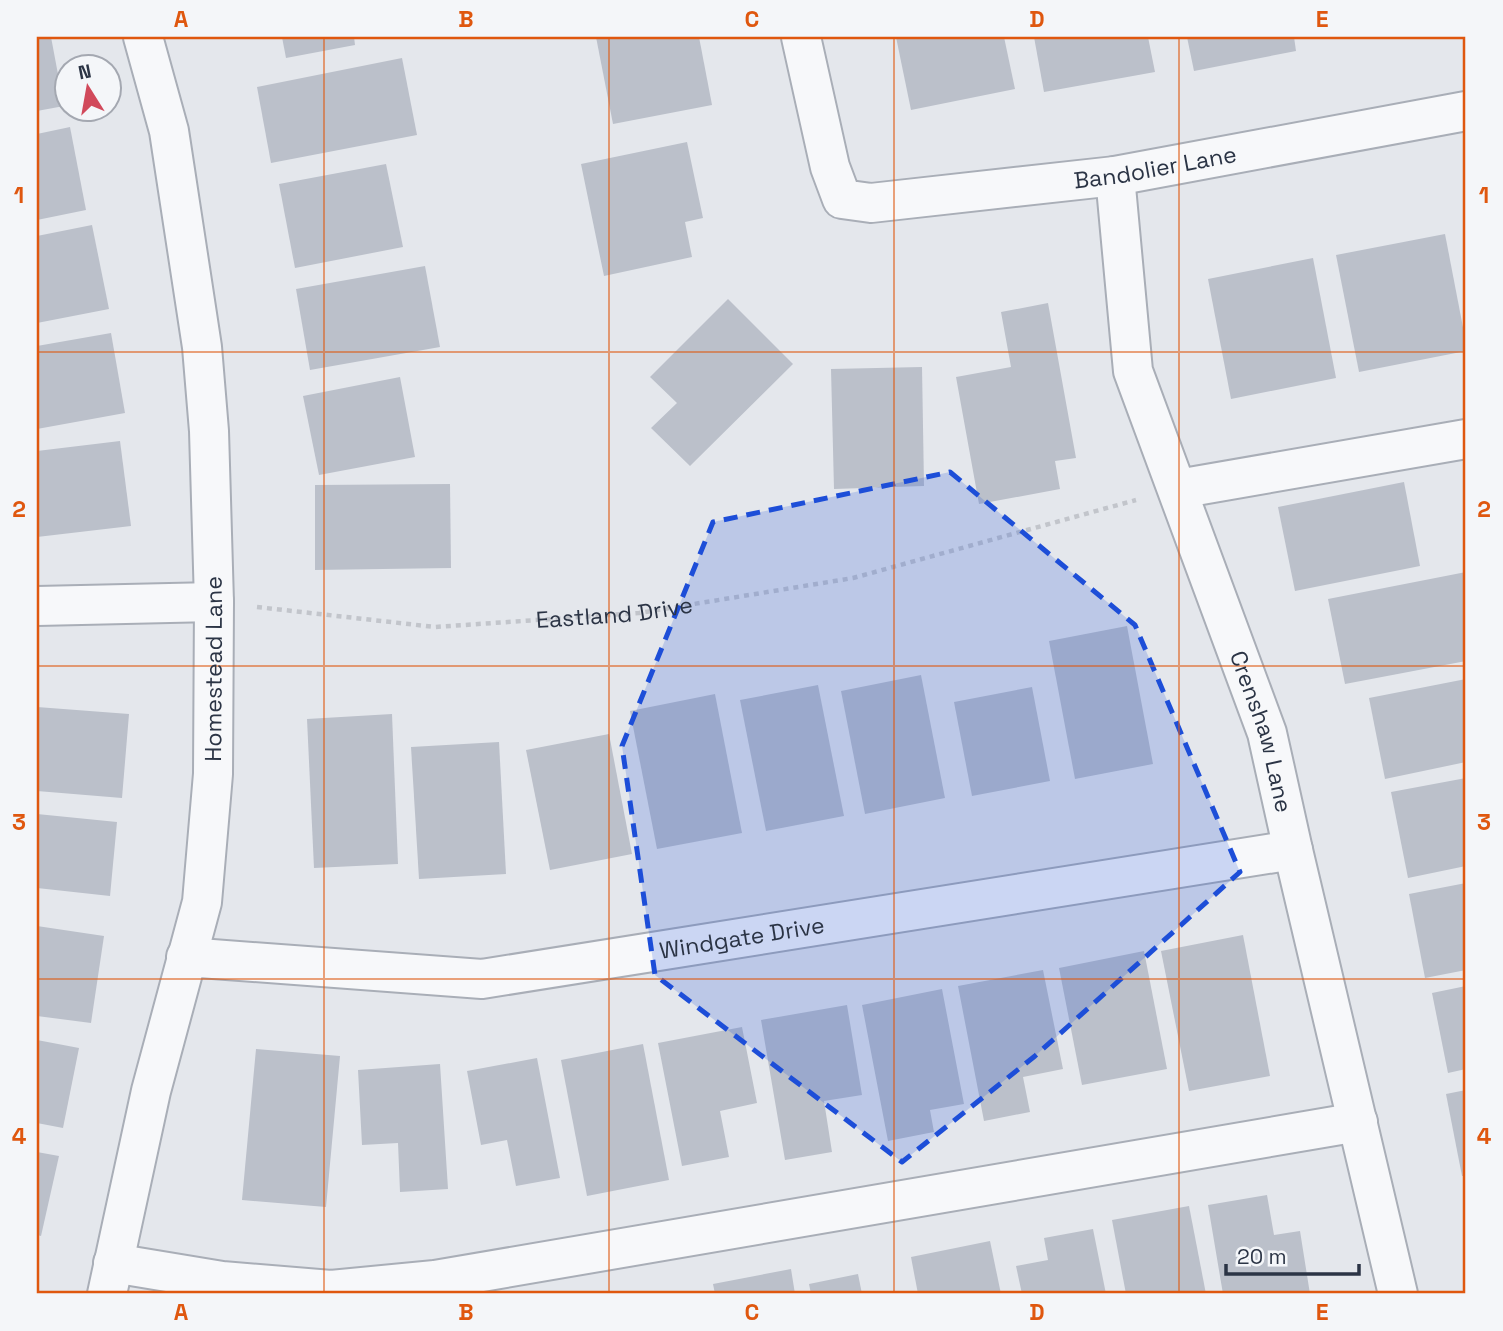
<svg xmlns="http://www.w3.org/2000/svg" width="1503" height="1331" viewBox="0 0 1503 1331" font-family="'Space Grotesk',sans-serif">
	<style>
		.building { fill: #bbc0ca }
		.lines { fill: none; stroke-linecap: round; stroke-linejoin: round }
		.minor-casing { stroke: #a9aeb7; stroke-width: 42 }
		.path { stroke: #c2c5cb; stroke-width: 4.5; stroke-dasharray: 5 5; stroke-linecap: butt }
		.minor { stroke: #f7f8fa; stroke-width: 38 }
		.marked { fill: #1d4ed8; fill-opacity: 0.2; stroke: #1d4ed8; stroke-width: 5; stroke-dasharray: 14 9; stroke-linejoin: round }
		.grid { fill: none; stroke: #df570f; stroke-width: 2; stroke-opacity: 0.55 }
		.labels { text-anchor: middle; dominant-baseline: central; stroke-width: 7; stroke-linejoin: round; paint-order: stroke }
		.street-label { font-size: 23px; fill: #2b3445; stroke: #f4f6f9 }
		.neatline { fill: none; stroke: #df570f; stroke-width: 2.5 }
		.grid-label { font-size: 23px; text-anchor: middle; font-weight: bold; fill: #df570f }
	</style>
	<rect width="100%" height="100%" fill="#e4e7ec"/>
	<g class="building">
		<polygon points="37,37 51,37 64,106 37,111"/>
		<polygon points="282,37 354,37 355,45 286,58"/>
		<polygon points="596,37 699,37 712,105 613,124"/>
		<polygon points="896,37 1004,37 1015,89 911,110"/>
		<polygon points="1034,37 1148,37 1155,72 1044,92"/>
		<polygon points="1187,37 1294,37 1296,51 1194,71"/>
		<polygon points="402,58 417,135 271,163 257,87"/>
		<polygon points="70,127 86,210 37,220 37,134"/>
		<polygon points="687,142 703,218 685,222 692,257 604,276 581,164"/>
		<polygon points="386,164 403,247 295,268 279,184"/>
		<polygon points="92,225 109,309 37,323 37,236"/>
		<polygon points="1445,234 1466,343 1466,351 1359,372 1336,255"/>
		<polygon points="1313,258 1336,378 1231,399 1208,279"/>
		<polygon points="425,266 440,347 310,370 296,289"/>
		<polygon points="728,299 793,364 690,466 651,428 677,403 650,377"/>
		<polygon points="1048,303 1076,458 1055,461 1060,489 979,504 956,377 1011,367 1001,312"/>
		<polygon points="111,333 125,413 37,429 37,346"/>
		<polygon points="922,367 924,486 834,489 831,369"/>
		<polygon points="400,377 415,457 319,475 303,396"/>
		<polygon points="120,441 131,526 37,537 37,451"/>
		<polygon points="1404,482 1420,566 1295,591 1278,507"/>
		<polygon points="450,484 451,568 315,570 315,485"/>
		<polygon points="1466,572 1466,661 1345,684 1328,599"/>
		<polygon points="1127,626 1153,764 1075,779 1049,641"/>
		<polygon points="921,675 945,798 865,814 841,691"/>
		<polygon points="1466,679 1466,762 1385,779 1369,698"/>
		<polygon points="818,685 844,816 766,831 740,700"/>
		<polygon points="1032,687 1050,781 972,796 954,702"/>
		<polygon points="715,694 742,833 657,849 630,711"/>
		<polygon points="37,707 129,714 122,798 37,791"/>
		<polygon points="392,714 398,864 314,868 307,719"/>
		<polygon points="609,734 632,854 550,870 526,750"/>
		<polygon points="499,742 506,874 419,879 411,747"/>
		<polygon points="1466,778 1466,866 1408,878 1391,792"/>
		<polygon points="37,814 117,822 110,896 37,888"/>
		<polygon points="1466,883 1466,970 1425,978 1409,894"/>
		<polygon points="37,926 104,936 91,1023 37,1016"/>
		<polygon points="1243,935 1270,1076 1189,1091 1161,951"/>
		<polygon points="1144,951 1167,1069 1082,1085 1059,968"/>
		<polygon points="1043,970 1063,1069 1023,1077 1030,1112 984,1121 958,986"/>
		<polygon points="1466,986 1466,1069 1448,1073 1432,993"/>
		<polygon points="942,989 964,1104 930,1110 934,1132 888,1141 862,1005"/>
		<polygon points="847,1005 862,1095 824,1101 832,1152 785,1160 761,1020"/>
		<polygon points="742,1027 757,1103 720,1111 729,1157 682,1166 658,1043"/>
		<polygon points="37,1040 79,1048 63,1128 37,1123"/>
		<polygon points="643,1044 669,1180 587,1196 561,1060"/>
		<polygon points="256,1049 340,1056 326,1207 242,1200"/>
		<polygon points="537,1058 560,1178 516,1186 507,1140 481,1145 467,1071"/>
		<polygon points="440,1064 448,1189 400,1192 398,1143 362,1145 358,1070"/>
		<polygon points="1466,1090 1466,1176 1462,1176 1446,1094"/>
		<polygon points="37,1152 59,1156 41,1236 37,1235"/>
		<polygon points="1267,1195 1274,1235 1300,1231 1310,1294 1223,1294 1208,1205"/>
		<polygon points="1189,1206 1206,1294 1126,1294 1112,1220"/>
		<polygon points="1093,1229 1106,1294 1022,1294 1016,1266 1048,1260 1044,1238"/>
		<polygon points="990,1241 1001,1294 918,1294 911,1257"/>
		<polygon points="791,1269 795,1294 715,1294 713,1284"/>
		<polygon points="858,1274 862,1294 811,1294 809,1284"/>
	</g>
	<g class="lines">
		<g class="minor-casing">
			<g id="minor">
				<path id="s2" d="M801 37 830 167 842 199 871 203 1115 176 1466 111"/>
				<path id="s3" d="M1115 176 1133 371 1267 733 1293 850 1398 1294"/>
				<polyline points="1178,489 1466,439"/>
				<polyline points="37,606 214,602"/>
				<path id="s4" d="M186 957 482 979 1293 850"/>
				<polyline points="113,1263 222,1281 331,1290 435,1280 1358,1122"/>
				<path id="s5" d="M107 1294 151 1091 202 902 213 774 214 602 209 431 202 347 169 131 143 37"/>
			</g>
		</g>
		<path class="path" id="s1" d="M257 607 435 627 639 613 853 578 1136 500"/>
		<use href="#minor" class="minor"/>
	</g>
	<path class="marked" d="M950 472 1135 625 1240 872 1035 1056 902 1162 655 975 622 746 713 522Z"/>
	<path class="grid" d="M324 37V1294M609 37V1294M894 37V1294M1179 37V1294M37 352H1466M37 666H1466M37 979H1466"/>
	<g class="labels">
		<g class="street-label">
			<text stroke="none"><textPath href="#s2" startOffset="483">Bandolier Lane</textPath></text>
			<text stroke="none"><textPath href="#s1" startOffset="359">Eastland Drive</textPath></text>
			<text stroke="none"><textPath href="#s5" startOffset="637">Homestead Lane</textPath></text>
			<text stroke="none"><textPath href="#s3" startOffset="579">Crenshaw Lane</textPath></text>
			<text stroke="none"><textPath href="#s4" startOffset="560">Windgate Drive</textPath></text>
		</g>
	</g>
	<rect width="1503" height="1331" fill="none" stroke="#f4f6f9" stroke-width="77"/>
	<g transform="translate(88 88) rotate(349)"><circle r="33" fill="#f4f6f9" stroke="#a4a8b1" stroke-width="2"/>
	<path d="M0-5L12 26L0 18L-12 26Z" fill="#d1495b"/>
	<text y="-10" font-size="19" font-weight="bold" text-anchor="middle" fill="#2b3445">N</text>
	</g>
	<path d="M1226 1264v10h133v-10" fill="none" stroke="#2b3445" stroke-width="3.5"/>
	<text x="1237" y="1264" font-size="21" fill="#2b3445" stroke="#f4f6f9" stroke-width="5" paint-order="stroke">20 m</text>
	<rect x="38" y="38" width="1426" height="1254" class="neatline"/>
	<g class="grid-label">
		<text x="181" y="27">A</text>
		<text x="466" y="27">B</text>
		<text x="752" y="27">C</text>
		<text x="1037" y="27">D</text>
		<text x="1322" y="27">E</text>
		<text x="19" y="203">1</text>
		<text x="1484" y="203">1</text>
		<text x="19" y="517">2</text>
		<text x="1484" y="517">2</text>
		<text x="19" y="830">3</text>
		<text x="1484" y="830">3</text>
		<text x="19" y="1144">4</text>
		<text x="1484" y="1144">4</text>
		<text x="181" y="1320">A</text>
		<text x="466" y="1320">B</text>
		<text x="752" y="1320">C</text>
		<text x="1037" y="1320">D</text>
		<text x="1322" y="1320">E</text>
	</g>
</svg>
